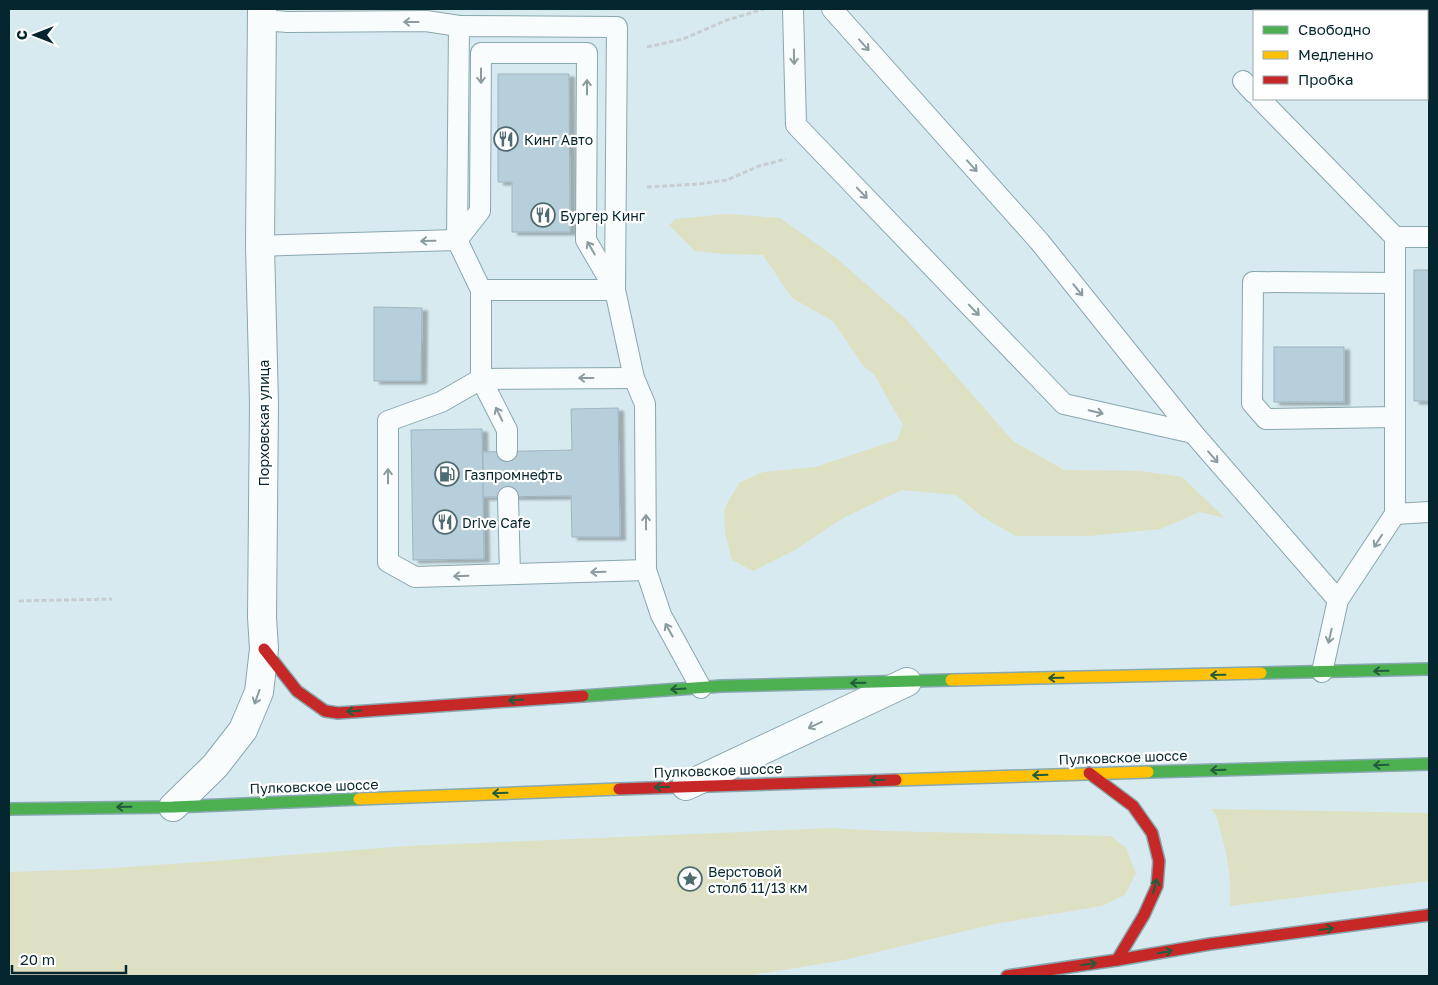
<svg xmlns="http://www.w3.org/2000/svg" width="1438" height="985" viewBox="0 0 1438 985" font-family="'Golos Text',sans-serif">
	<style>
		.green { fill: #dee0c4 }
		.building { fill: #b7cedb; stroke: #9fb6c1; filter: url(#shadow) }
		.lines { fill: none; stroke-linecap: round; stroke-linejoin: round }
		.lane-casing { stroke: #88a7ae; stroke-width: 22 }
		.street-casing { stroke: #88a7ae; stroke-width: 30 }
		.fast-casing { stroke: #88a7ae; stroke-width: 14 }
		.slow-casing { stroke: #88a7ae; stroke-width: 14 }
		.jam-casing { stroke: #88a7ae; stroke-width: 14 }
		.path { stroke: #c8ced0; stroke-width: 3; stroke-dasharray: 5 2.5; stroke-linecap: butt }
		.lane { stroke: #f9fcfd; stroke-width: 20 }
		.street { stroke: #f9fcfd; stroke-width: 28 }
		.fast { stroke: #4caf50; stroke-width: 11 }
		.slow { stroke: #ffc107; stroke-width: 11 }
		.jam { stroke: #c62828; stroke-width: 11 }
		.oneway { stroke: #8b9ca0 }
		.oneway2 { stroke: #215d3c }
		.labels { text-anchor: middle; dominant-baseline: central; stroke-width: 4.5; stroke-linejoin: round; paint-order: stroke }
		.poi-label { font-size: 14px; fill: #05262e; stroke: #fff; text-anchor: start }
		.street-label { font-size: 14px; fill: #05262e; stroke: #fff }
	</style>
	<defs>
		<filter id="shadow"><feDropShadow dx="5.5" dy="3" stdDeviation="1" flood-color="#0004"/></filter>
	</defs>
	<rect width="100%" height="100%" fill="#d6eaf0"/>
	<g class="green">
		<polygon points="727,214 780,218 835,257 906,319 1013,441 1064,470 1140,471 1182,477 1225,518 1199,512 1161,529 1089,536 1016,536 981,516 956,495 902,490 843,518 795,550 753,571 732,560 725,533 724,509 739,483 763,472 815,467 897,440 903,425 873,373 864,367 833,321 792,298 763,255 724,254 695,251 669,225 675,219"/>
		<polygon points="1211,809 1429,813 1429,881 1230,906 1230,878 1226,852 1216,815"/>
		<polygon points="832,828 883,831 1111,836 1126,848 1136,873 1125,895 1102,906 994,924 844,960 746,976 9,976 9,872 98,869 200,862 407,846"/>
	</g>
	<g class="building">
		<polygon points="498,74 569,74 570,232 512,232 512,182 498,182"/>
		<rect x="1414" y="270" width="15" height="131"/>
		<polygon points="374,307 422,308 421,381 374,381"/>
		<rect x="1274" y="347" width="70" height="55"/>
		<polygon points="618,408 620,537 572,537 571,496 483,497 483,452 572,450 571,409"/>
		<polygon points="482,429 484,559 413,560 411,430"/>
	</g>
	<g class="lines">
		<g class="lane-casing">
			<g id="lane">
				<polyline points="793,9 796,125 1064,404 1193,433"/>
				<polyline points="832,9 1039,241 1193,433 1338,600"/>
				<polyline points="262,20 288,22 426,21 459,26"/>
				<polyline points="1243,81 1254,93"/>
				<polyline points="1260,99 1395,237"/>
				<polyline points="260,246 285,245 457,240 480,211 481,53 587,53 586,240 614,288"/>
				<polyline points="1395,283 1253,282 1252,403 1266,419 1395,417"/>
				<polyline points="481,290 615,290"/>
				<polyline points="634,378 481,379 441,402 388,421 388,562 415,577 646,570"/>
				<polyline points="507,451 507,430 481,379 481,290 457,240 459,26 617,27 615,290 634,378 645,404 646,570 661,615 701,688"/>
				<polyline points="508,497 510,574"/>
				<polyline points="1395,514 1395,237 1429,237"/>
				<polyline points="1322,672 1338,600 1395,514 1429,512"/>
			</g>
		</g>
		<g class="street-casing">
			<g id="street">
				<polyline points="686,786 907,682"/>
				<polyline points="173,807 215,766 243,730 259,692 264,649 262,617 264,403 260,246 262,9"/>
			</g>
		</g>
		<g class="fast-casing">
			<g id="fast">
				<polyline points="1261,673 1429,669"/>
				<polyline points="583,696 722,686 951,680"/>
				<polyline points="1148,772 1429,764"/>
				<polyline points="9,809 173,807 359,799"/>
			</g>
		</g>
		<g class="slow-casing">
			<g id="slow">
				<polyline points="951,680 1261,673"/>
				<polyline points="896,780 1148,772"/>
				<polyline points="359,799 619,789"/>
			</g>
		</g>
		<g class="jam-casing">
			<g id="jam">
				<polyline points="264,649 297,691 325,711 338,713 583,696"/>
				<polyline points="1089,773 1133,806 1152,833 1159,861 1157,886 1144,915 1117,960"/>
				<polyline points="619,789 896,780"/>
				<polyline points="1007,976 1117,960 1210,944 1429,915"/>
			</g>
		</g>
		<g class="path">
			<polyline points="647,47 683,39 727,20 764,9"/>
			<polyline points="647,187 699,184 727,180 759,166 786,159"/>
			<polyline points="19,601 112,599"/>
		</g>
		<use href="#lane" class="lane"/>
		<use href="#street" class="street"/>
		<use href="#fast" class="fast"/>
		<use href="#slow" class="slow"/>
		<use href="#jam" class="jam"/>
	</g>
	<defs><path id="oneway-shaft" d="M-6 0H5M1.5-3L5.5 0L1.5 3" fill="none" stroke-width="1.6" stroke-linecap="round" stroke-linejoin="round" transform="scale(1.25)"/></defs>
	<g class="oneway">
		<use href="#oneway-shaft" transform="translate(411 22) rotate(180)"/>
		<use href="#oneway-shaft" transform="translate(864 45) rotate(48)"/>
		<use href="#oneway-shaft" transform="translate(794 57) rotate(89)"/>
		<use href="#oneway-shaft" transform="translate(481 76) rotate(90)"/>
		<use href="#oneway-shaft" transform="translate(587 87) rotate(-90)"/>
		<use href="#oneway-shaft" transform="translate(972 166) rotate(48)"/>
		<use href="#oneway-shaft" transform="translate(862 193) rotate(46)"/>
		<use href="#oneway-shaft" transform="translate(428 241) rotate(179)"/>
		<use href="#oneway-shaft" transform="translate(591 248) rotate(-120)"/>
		<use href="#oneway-shaft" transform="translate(1078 290) rotate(51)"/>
		<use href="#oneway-shaft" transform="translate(974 310) rotate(46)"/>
		<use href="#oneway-shaft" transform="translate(586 378) rotate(180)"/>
		<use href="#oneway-shaft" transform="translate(1096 412) rotate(13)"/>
		<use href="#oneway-shaft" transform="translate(499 414) rotate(-116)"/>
		<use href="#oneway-shaft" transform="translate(1213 457) rotate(49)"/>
		<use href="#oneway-shaft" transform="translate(388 476) rotate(-90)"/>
		<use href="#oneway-shaft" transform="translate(646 522) rotate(-90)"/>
		<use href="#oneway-shaft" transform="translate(1378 541) rotate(123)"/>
		<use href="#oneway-shaft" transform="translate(598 572) rotate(178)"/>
		<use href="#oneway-shaft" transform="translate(461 576) rotate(178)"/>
		<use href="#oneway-shaft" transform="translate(669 630) rotate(-119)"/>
		<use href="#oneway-shaft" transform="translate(1330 636) rotate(103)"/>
		<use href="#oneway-shaft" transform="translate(257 697) rotate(110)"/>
		<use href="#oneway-shaft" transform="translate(815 725) rotate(155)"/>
	</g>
	<g class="oneway2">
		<use href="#oneway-shaft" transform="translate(1381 671) rotate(179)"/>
		<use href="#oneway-shaft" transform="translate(1218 675) rotate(179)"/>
		<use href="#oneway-shaft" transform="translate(1056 678) rotate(179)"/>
		<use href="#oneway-shaft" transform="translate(858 683) rotate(179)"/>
		<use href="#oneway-shaft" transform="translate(678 689) rotate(176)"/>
		<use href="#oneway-shaft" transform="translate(516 700) rotate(176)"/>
		<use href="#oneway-shaft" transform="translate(354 711) rotate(176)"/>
		<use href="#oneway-shaft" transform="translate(1381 765) rotate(178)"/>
		<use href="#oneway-shaft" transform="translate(1218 770) rotate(178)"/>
		<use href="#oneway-shaft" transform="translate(1040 775) rotate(178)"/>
		<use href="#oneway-shaft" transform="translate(877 780) rotate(178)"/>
		<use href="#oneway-shaft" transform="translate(662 787) rotate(178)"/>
		<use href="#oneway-shaft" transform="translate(500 793) rotate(178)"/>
		<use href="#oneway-shaft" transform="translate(124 807) rotate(179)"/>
		<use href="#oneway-shaft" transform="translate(1155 886) rotate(-75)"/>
		<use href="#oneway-shaft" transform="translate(1326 929) rotate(-7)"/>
		<use href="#oneway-shaft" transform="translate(1165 952) rotate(-10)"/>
		<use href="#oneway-shaft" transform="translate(1089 964) rotate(-8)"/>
	</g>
	<defs>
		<g id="restaurant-ring" transform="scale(1.25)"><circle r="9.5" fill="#fff" stroke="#4e6b72" stroke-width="1.5"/><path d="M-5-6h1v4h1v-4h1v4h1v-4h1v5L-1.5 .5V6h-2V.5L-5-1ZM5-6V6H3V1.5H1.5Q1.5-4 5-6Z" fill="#4e6b72"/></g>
		<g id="fuel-ring" transform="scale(1.25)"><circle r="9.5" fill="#fff" stroke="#4e6b72" stroke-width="1.5"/><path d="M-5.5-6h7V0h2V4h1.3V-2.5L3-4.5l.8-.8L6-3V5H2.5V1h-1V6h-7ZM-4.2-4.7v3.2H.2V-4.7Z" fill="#4e6b72"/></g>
		<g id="sight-ring" transform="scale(1.25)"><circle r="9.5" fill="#fff" stroke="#4e6b72" stroke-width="1.5"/><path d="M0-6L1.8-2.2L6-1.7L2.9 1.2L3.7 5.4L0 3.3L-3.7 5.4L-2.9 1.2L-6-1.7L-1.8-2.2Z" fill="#4e6b72"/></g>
	</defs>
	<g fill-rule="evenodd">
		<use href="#restaurant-ring" x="506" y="139"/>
		<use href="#restaurant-ring" x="543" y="215"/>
		<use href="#fuel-ring" x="447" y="474"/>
		<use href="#restaurant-ring" x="445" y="522"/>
		<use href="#sight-ring" x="690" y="879"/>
	</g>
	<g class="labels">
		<g class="poi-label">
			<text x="524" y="139">Кинг Авто</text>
			<text x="560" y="215">Бургер Кинг</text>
			<text x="464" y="474">Газпромнефть</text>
			<text x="462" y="522">Drive Cafe</text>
			<text x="708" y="871">Верстовой<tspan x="708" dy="16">столб 11/13 км</tspan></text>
		</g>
		<g class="street-label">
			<text transform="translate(263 423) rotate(-90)">Порховская улица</text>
			<text transform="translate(1123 757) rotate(-2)">Пулковское шоссе</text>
			<text transform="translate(718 770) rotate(-2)">Пулковское шоссе</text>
			<text transform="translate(314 786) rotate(-2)">Пулковское шоссе</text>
		</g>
	</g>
	<rect width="1438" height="985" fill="none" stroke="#05262e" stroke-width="20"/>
	<rect x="1253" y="10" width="175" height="90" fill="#ffffff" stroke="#9ba8ab"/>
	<rect x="1263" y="26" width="25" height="8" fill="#4caf50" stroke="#9ba8ab"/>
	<text x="1298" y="35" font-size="15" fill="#05262e">Свободно</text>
	<rect x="1263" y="51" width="25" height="8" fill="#ffc107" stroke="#9ba8ab"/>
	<text x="1298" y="60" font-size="15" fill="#05262e">Медленно</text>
	<rect x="1263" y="76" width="25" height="8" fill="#c62828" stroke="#9ba8ab"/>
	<text x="1298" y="85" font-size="15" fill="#05262e">Пробка</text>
	<g transform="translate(35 35) rotate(270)" stroke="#ffffff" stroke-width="4" paint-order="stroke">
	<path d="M0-4L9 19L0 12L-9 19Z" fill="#05262e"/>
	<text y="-8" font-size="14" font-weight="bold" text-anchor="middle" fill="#05262e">С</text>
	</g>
	<path d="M12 965v8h114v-8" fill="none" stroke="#05262e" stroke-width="2.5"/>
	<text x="20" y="965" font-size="15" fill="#05262e" stroke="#ffffff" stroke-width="4" paint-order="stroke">20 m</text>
</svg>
